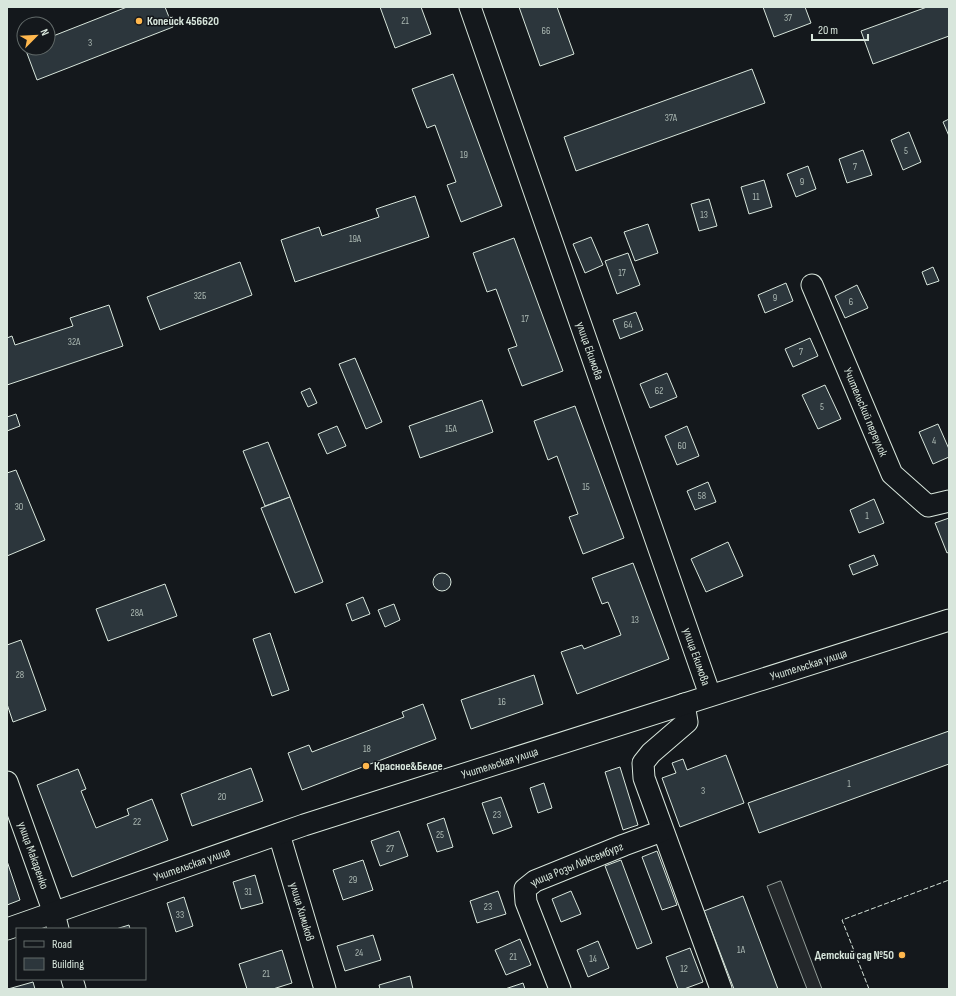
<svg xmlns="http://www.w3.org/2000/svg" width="956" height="996" viewBox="0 0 956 996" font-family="'Sofia Sans Condensed',sans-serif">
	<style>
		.parking { fill: #24282b; stroke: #939e99 }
		.building { fill: #2c363c; stroke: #d8e6dc }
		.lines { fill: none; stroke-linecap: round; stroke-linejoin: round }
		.minor-casing { stroke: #d8e6dc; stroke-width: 23 }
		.minor { stroke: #14181c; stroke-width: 21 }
		.fence { stroke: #d8e6dc; stroke-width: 1; stroke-dasharray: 5 2; stroke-linecap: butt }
		.poi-dot { fill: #ffb74d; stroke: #14181c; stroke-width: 1.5 }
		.labels { text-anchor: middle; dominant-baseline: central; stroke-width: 3; stroke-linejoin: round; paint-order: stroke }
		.number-label { font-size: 10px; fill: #adbab4 }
		.poi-label { font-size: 12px; font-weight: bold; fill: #d8e6dc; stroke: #14181c; text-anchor: start }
		.street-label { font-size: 12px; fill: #d8e6dc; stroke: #14181c }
	</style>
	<rect width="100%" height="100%" fill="#14181c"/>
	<polygon class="parking" points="780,881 781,881 822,989 807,989 767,886"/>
	<g class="building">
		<polygon points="127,7 165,7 173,27 37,80 25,48 48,48 48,38"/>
		<polygon points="380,7 421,7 431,34 395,48"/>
		<polygon points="519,7 557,7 574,54 540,66"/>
		<polygon points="763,7 805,7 811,23 774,37"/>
		<polygon points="927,7 949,7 949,36 873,64 861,31"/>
		<polygon points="752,69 765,103 576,171 564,137"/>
		<polygon points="453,74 502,206 461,222 447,185 456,182 435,125 427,128 412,89"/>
		<polygon points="949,119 949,136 943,122"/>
		<polygon points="909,132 921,162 903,170 891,140"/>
		<polygon points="863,150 872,175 847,183 839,159"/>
		<polygon points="808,166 816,189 796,197 787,174"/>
		<polygon points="764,180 772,207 749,214 741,187"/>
		<polygon points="415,196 429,237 295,282 281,240 319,227 322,236 379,217 376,209"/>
		<polygon points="709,199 717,226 699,231 691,204"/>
		<polygon points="648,224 658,253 635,261 624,232"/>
		<polygon points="591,237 603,265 585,273 573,244"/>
		<polygon points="514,238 563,371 522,386 508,349 517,346 496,289 487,292 473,253"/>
		<polygon points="628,253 640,285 617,294 605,261"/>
		<polygon points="240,262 252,295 160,330 147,297"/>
		<polygon points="933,267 939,281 927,285 922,272"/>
		<polygon points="786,283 793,301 765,313 758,295"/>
		<polygon points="857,285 868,308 845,318 835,296"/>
		<polygon points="109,305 123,346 7,385 7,338 12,336 15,345 73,326 70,318"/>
		<polygon points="636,312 643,330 620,339 613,320"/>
		<polygon points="810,338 818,356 793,367 785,349"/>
		<polygon points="355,358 382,422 366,429 339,364"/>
		<polygon points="667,373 677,397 650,408 640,384"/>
		<polygon points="825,385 841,419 818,429 802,395"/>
		<polygon points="310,388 317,403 308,407 301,392"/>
		<polygon points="482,400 493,432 420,458 409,426"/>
		<polygon points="575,406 624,538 583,554 569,517 578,514 557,456 548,460 534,421"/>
		<polygon points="16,414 20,426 7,431 7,417"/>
		<polygon points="938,424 949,449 949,457 933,464 919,432"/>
		<polygon points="337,426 346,446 327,454 318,434"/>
		<polygon points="687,426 699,456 677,465 665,436"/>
		<polygon points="268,442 290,497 265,506 243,451"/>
		<polygon points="16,470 45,540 7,556 7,473"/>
		<polygon points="708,482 716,502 695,510 687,491"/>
		<polygon points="290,497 323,582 295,593 261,508"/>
		<polygon points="874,499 884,523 859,533 850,510"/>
		<polygon points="949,518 949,552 947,553 935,523"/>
		<polygon points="728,542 743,576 706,592 691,559"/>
		<polygon points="874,555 878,565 853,575 849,565"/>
		<polygon points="633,563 669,659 577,694 561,652 582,645 584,649 621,635 608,602 602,604 592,578"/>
		<circle cx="442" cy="582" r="9"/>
		<polygon points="165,584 177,616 108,641 96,609"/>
		<polygon points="363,597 370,614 352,621 346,604"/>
		<polygon points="394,604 400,620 385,627 378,610"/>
		<polygon points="270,633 289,690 272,696 253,639"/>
		<polygon points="21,640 46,710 13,722 7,704 7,645"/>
		<polygon points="534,675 543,704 471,729 461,700"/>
		<polygon points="423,704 436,739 302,790 288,753 309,745 312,752 404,717 402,712"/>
		<polygon points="949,731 949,764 759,833 748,803"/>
		<polygon points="726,755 744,803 680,827 662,778 676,773 672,763 683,759 687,770"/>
		<polygon points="620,767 638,825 623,830 605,772"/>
		<polygon points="251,768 263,801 192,826 181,794"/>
		<polygon points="78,769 86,789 81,791 96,828 129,815 127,809 152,799 168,840 72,877 37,785"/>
		<polygon points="544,783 552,808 538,813 530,788"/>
		<polygon points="501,797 512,827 493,834 482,803"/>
		<polygon points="444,818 453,847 437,852 427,824"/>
		<polygon points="399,831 408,856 380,866 371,841"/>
		<polygon points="657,851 677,905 662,910 642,857"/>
		<polygon points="363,860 373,890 343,900 333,870"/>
		<polygon points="621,860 652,943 637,949 605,866"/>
		<polygon points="7,861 20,900 7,905"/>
		<polygon points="255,875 263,903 241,909 233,882"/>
		<polygon points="498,891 506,914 477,923 470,901"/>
		<polygon points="571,891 581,914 561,922 552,899"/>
		<polygon points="743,896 778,989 734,989 704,911"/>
		<polygon points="184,897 193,926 176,932 167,903"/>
		<polygon points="129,925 130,929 116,929"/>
		<polygon points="373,935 381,960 345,971 337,946"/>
		<polygon points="520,939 531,965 506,975 495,950"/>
		<polygon points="598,941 609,968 588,977 577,950"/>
		<polygon points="690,948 703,982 684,989 678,989 666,957"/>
		<polygon points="282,950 292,983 273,989 247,989 239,964"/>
		<polygon points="410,976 413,989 380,989 379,985"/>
		<polygon points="33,982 35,989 8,989"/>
		<polygon points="523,983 525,989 505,989"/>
	</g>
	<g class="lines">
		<g class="minor-casing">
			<g id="minor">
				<path id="s1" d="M470 7 710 695"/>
				<path id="s2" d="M812 285 892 474 928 506 949 501"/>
				<polyline points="684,704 687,722 651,753 643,763 644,778 721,989"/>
				<path id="s3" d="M7 782 54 913 58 929"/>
				<path id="s4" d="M279 834 325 989"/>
				<path id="s5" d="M7 929 304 825 949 620"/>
				<polyline points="72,979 75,989"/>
				<path id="s6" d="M560 989 526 902 525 889 535 881 624 845 662 831"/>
			</g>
		</g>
		<use href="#minor" class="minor"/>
		<polyline class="fence" points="869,989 842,920 949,880"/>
	</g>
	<g class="poi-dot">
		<circle cx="139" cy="21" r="4"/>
		<circle cx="366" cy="766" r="4"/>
		<circle cx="902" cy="955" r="4"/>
	</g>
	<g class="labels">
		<g class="number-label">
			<text x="788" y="18">37</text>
			<text x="405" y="21">21</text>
			<text x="546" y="31">66</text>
			<text x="90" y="43">3</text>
			<text x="671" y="118">37А</text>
			<text x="906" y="151">5</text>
			<text x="464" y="155">19</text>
			<text x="855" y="167">7</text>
			<text x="802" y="182">9</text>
			<text x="756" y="197">11</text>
			<text x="704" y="215">13</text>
			<text x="355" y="239">19А</text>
			<text x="622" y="273">17</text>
			<text x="200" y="296">32Б</text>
			<text x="775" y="298">9</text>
			<text x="851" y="302">6</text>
			<text x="525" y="319">17</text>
			<text x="628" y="325">64</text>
			<text x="74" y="342">32А</text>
			<text x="801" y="352">7</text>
			<text x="659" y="391">62</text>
			<text x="822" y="407">5</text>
			<text x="451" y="429">15А</text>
			<text x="934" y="441">4</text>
			<text x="682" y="446">60</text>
			<text x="586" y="487">15</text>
			<text x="702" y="496">58</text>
			<text x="19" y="507">30</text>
			<text x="867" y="516">1</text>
			<text x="137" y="613">28А</text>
			<text x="635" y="620">13</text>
			<text x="20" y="675">28</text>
			<text x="502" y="702">16</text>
			<text x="367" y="749">18</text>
			<text x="849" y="784">1</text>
			<text x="703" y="791">3</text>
			<text x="222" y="797">20</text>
			<text x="497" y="815">23</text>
			<text x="137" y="822">22</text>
			<text x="440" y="835">25</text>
			<text x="390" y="849">27</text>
			<text x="353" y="880">29</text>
			<text x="248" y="892">31</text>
			<text x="488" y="907">23</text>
			<text x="180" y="915">33</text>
			<text x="741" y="950">1А</text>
			<text x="359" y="953">24</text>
			<text x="513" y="957">21</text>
			<text x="593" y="959">14</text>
			<text x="684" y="969">12</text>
			<text x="266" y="974">21</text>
		</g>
		<g class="poi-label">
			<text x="147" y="21">Копейск 456620</text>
			<text x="374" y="766">Красное&amp;Белое</text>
			<text x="894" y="955" text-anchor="end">Детский сад №50</text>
		</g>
		<g class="street-label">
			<text stroke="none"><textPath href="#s1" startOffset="364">улица Екимова</textPath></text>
			<text stroke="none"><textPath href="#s2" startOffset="138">Учительский переулок</textPath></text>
			<text stroke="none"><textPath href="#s1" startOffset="688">улица Екимова</textPath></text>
			<text stroke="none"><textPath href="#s5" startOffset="844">Учительская улица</textPath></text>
			<text stroke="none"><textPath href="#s5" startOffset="520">Учительская улица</textPath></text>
			<text stroke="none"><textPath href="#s3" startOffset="78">улица Макаренко</textPath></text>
			<text stroke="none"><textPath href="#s5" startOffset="196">Учительская улица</textPath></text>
			<text stroke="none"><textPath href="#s6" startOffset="164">улица Розы Люксембург</textPath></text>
			<text stroke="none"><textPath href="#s4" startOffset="81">улица Химиков</textPath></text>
		</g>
	</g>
	<rect width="956" height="996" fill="none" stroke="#d8e6dc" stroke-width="16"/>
	<rect x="16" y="928" width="130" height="52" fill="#14181c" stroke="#626a69"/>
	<rect x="24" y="941" width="20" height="6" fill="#14181c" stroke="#626a69"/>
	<text x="52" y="948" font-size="12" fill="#d8e6dc">Road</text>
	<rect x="24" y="958" width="20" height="12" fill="#2c363c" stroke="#626a69"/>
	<text x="52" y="968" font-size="12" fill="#d8e6dc">Building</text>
	<g transform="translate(36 36) rotate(66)"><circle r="19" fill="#14181c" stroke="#626a69"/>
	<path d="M0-3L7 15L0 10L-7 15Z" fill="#ffb74d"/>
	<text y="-6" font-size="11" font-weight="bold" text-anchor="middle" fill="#d8e6dc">N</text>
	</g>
	<path d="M812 34v6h56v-6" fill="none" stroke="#d8e6dc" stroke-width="2"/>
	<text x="818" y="34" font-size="12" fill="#d8e6dc" stroke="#14181c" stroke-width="3" paint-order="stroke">20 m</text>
</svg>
